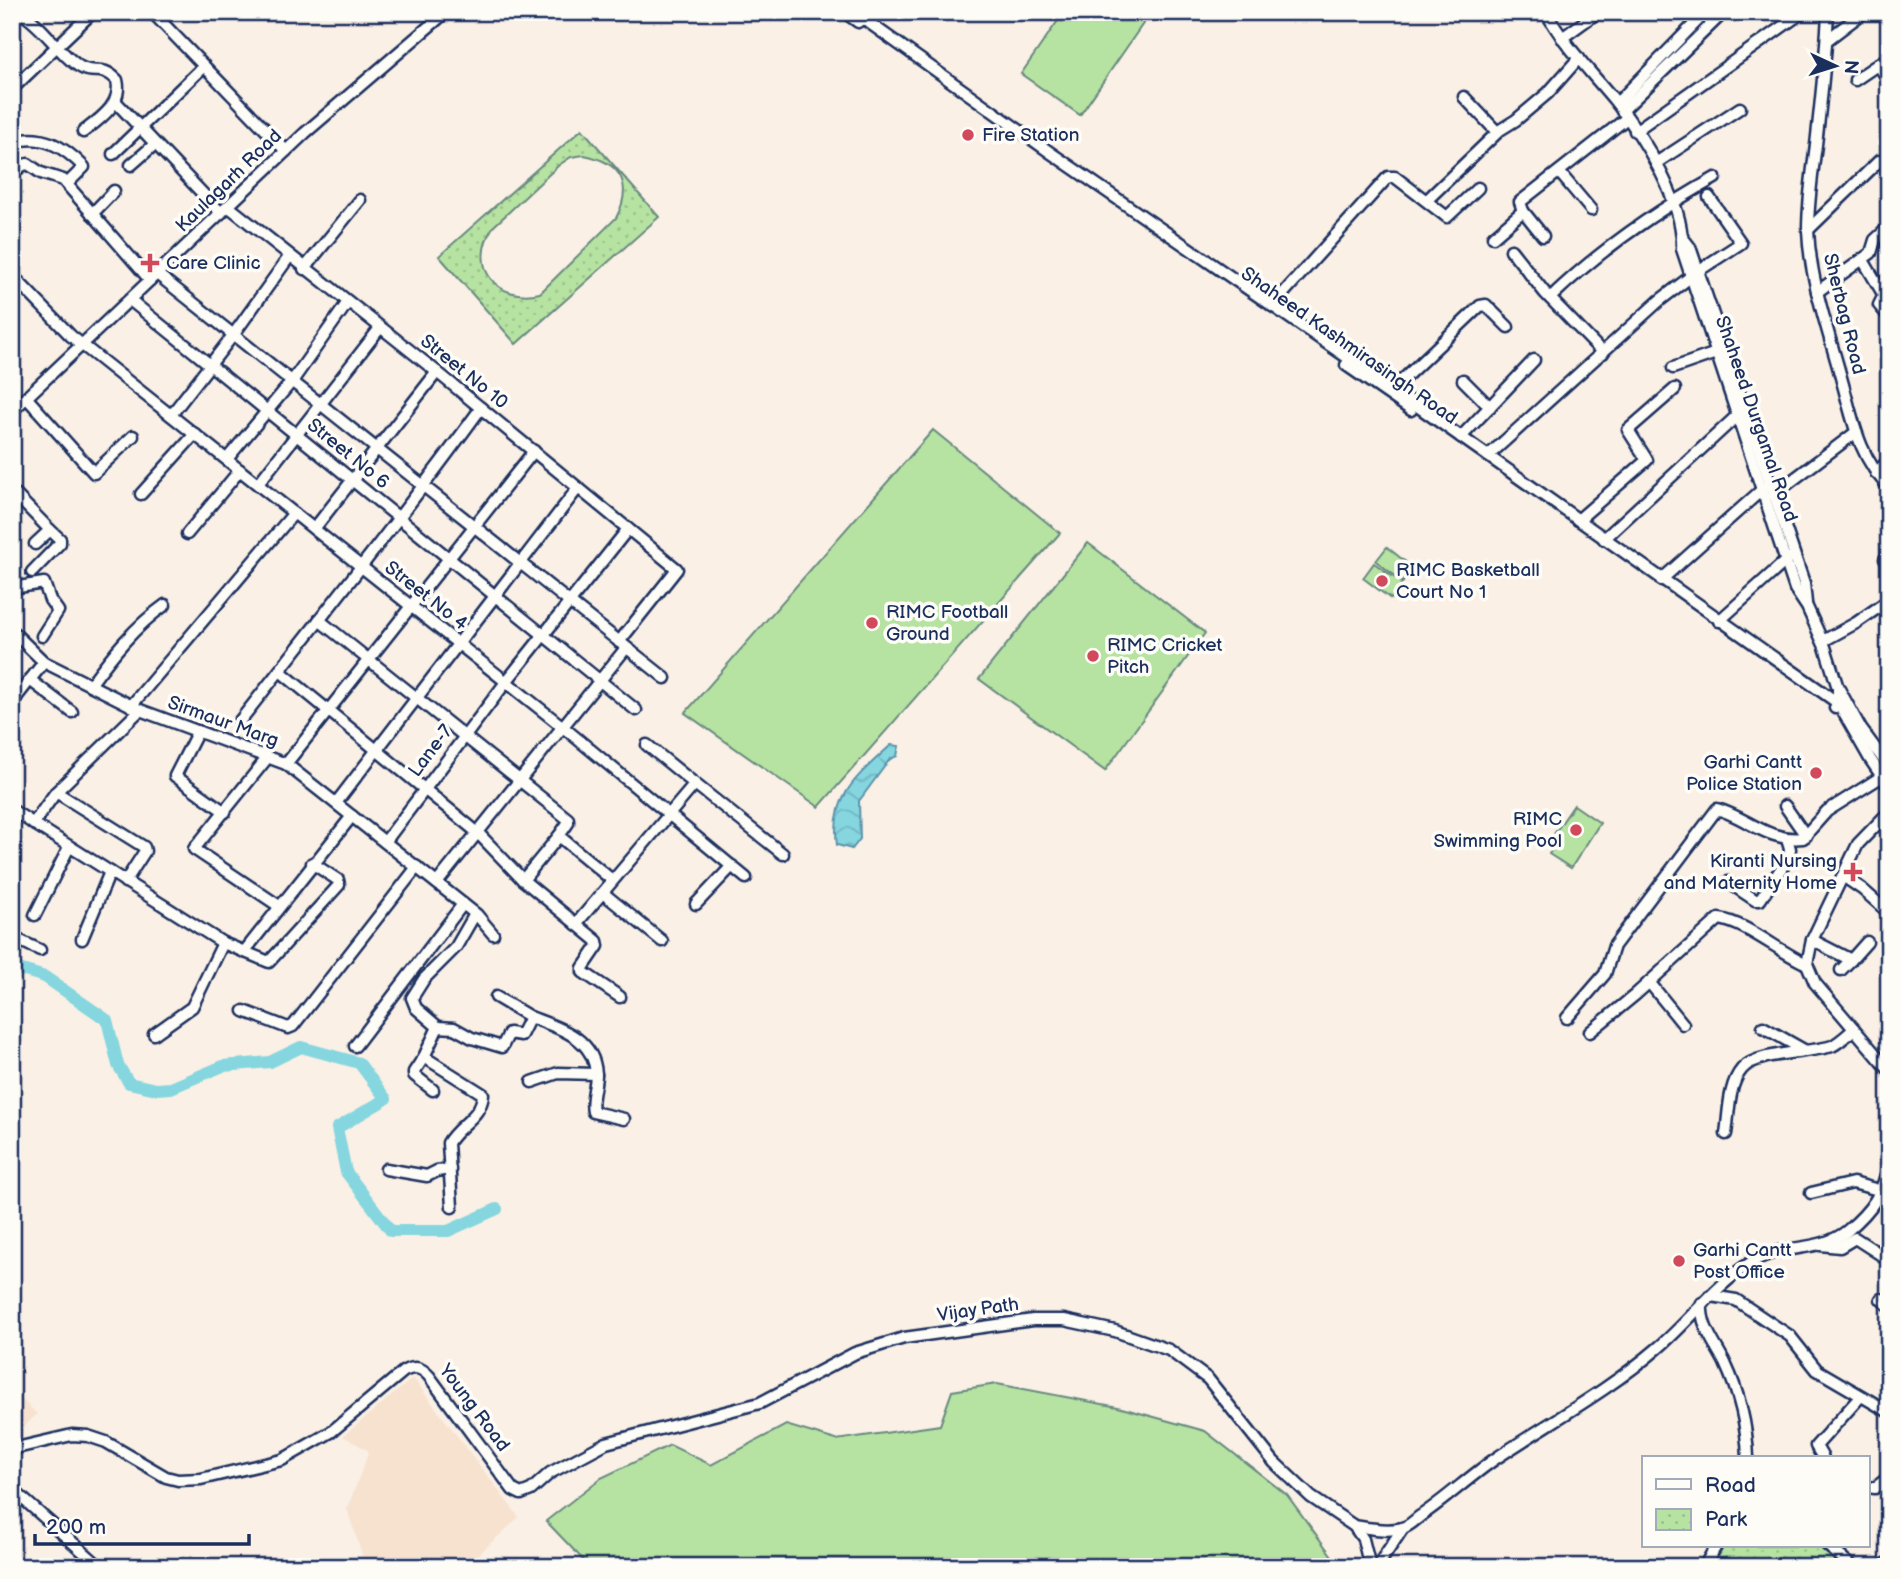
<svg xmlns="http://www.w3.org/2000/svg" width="1901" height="1579" viewBox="0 0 1901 1579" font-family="'Balsamiq Sans',sans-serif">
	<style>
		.built { fill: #f7e2d0 }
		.green { fill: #b6e3a1; stroke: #688980; stroke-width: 2 }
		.park { fill: url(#park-dots); stroke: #688980; stroke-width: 2; fill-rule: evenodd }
		.water { fill: url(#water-waves); stroke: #5b93ab; stroke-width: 2 }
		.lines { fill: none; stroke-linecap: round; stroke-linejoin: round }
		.river { stroke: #85d6df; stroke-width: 12 }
		.minor-casing { stroke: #1b2f5e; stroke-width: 15 }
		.minor { stroke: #fdfcf7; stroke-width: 10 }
		.poi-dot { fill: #d1495b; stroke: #fdfcf7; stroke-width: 2.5 }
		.labels { text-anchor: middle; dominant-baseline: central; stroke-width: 7; stroke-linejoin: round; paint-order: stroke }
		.poi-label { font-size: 19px; fill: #1b2f5e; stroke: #fdfcf7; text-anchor: start }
		.street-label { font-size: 19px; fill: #1b2f5e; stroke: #fdfcf7 }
	</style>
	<defs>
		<pattern id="park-dots" width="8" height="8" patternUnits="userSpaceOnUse" patternTransform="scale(1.75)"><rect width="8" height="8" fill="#b6e3a1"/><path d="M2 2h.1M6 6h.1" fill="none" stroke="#9cc38d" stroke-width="1.8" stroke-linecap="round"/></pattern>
		<pattern id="water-waves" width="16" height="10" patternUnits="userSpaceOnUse" patternTransform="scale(1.75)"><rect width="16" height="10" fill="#85d6df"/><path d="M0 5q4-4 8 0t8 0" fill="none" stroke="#72b8c2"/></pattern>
	</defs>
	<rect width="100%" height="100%" fill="#faf0e5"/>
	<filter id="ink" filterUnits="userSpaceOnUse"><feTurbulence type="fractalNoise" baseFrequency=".0143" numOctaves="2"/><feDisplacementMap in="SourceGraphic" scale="14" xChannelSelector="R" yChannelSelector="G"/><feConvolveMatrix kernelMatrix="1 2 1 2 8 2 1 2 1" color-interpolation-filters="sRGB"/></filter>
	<g filter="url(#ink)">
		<g class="built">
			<polygon points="413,1378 519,1517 465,1567 366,1567 347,1509 369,1451 343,1436"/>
			<polygon points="12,1390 37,1414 12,1439"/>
		</g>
		<g class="green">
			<polygon points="1064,12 1151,12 1080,115 1021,74"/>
			<polygon points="933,430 1060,533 819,807 685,713"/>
			<polygon points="1088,543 1205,633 1105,771 979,679"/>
			<polygon points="1387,547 1413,568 1403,582 1376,561"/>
			<polygon points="1374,563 1402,583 1391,599 1363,578"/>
			<polygon points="1574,805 1600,823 1571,868 1549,854 1558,841 1552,837"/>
			<polygon points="997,1384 1118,1407 1205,1431 1287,1495 1340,1567 590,1567 546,1521 601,1478 670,1445 711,1465 786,1425 836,1440 940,1425 952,1391"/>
		</g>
		<g class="park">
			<path d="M582 129 659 217 516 344 439 256ZM584 155C620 162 634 184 616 218L540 293C495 303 468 265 493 227L559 165 571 157Z"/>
			<polygon points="1724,1546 1818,1546 1842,1567 1713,1567"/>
		</g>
		<path class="water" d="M891 745 899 746 897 756 890 759 859 801 860 839 852 849 837 845C830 795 859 775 891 745Z"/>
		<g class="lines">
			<polyline class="river" points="12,967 45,977 107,1020 118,1065 129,1083 156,1089 171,1088 223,1066 270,1062 301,1047 359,1063 386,1099 337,1128 346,1172 391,1231 448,1231 497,1209"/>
			<g class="minor-casing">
				<g id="minor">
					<polyline points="152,12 286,151"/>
					<polyline points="844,12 858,22"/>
					<polyline points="854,12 1051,153 1393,389 1838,703 1870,759 1889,787"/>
					<path d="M1546 12C1564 45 1591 72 1615 101 1643 136 1685 203 1682 249L1795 589 1807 607 1825 647 1838 688V701L1835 708"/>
					<path d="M1828 12C1826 57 1821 101 1816 145 1812 174 1808 202 1808 230 1810 282 1829 332 1842 381 1853 420 1859 458 1889 487"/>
					<path d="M12 17 21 13C43 25 60 56 82 68 96 75 101 64 117 80 123 104 100 119 83 132"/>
					<polyline points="1562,38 1598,12"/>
					<polyline points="1827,40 1864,12"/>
					<polyline points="1878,64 1889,81"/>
					<polyline points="1855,80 1889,57"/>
					<polyline points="12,89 93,12"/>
					<polyline points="1464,97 1497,132"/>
					<polyline points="115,101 221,213"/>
					<polyline points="1617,103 1706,12"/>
					<polyline points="1622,111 1724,12"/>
					<polyline points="1635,131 1803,12"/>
					<path d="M12 142C42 133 63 146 84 167L67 184"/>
					<polyline points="113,154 204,66"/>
					<polyline points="1656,163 1740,108"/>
					<polyline points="131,165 155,144"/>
					<polyline points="1559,172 1591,210"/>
					<polyline points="12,174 23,165 28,164 41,173 63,180 150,280"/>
					<polyline points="1427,200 1500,130 1516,120 1548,93 1579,58"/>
					<polyline points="228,206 437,372 677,569 619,642"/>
					<polyline points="92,214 114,191"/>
					<polyline points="1808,230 1879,161"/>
					<polyline points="1543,236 1523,211 1520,202 1627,118"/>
					<polyline points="1493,237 1523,211"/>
					<polyline points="1683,238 1690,247 1804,583 1806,603"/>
					<polyline points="1511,250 1545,293 1603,353"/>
					<polyline points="1863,260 1882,292"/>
					<polyline points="304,269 360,200"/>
					<polyline points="157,274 665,678"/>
					<polyline points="12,275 71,336 563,727 746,878"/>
					<polyline points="1889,286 1882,292 1883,297 1879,305 1889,317"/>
					<polyline points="1817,292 1871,253 1875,240 1889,227"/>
					<path d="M1550 298C1599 251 1656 211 1715 178"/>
					<polyline points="130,300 636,710"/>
					<polyline points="1272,306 1388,177 1395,177 1447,217 1478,188"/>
					<polyline points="1346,365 1411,410"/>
					<polyline points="1673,368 1722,351"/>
					<polyline points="1463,380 1490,407"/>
					<polyline points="1393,389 1480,306 1486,305 1508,327"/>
					<polyline points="26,397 94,473 133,436"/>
					<polyline points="12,411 305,133 446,12"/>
					<polyline points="171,415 234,334 289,257"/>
					<polyline points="1461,437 1534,360"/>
					<polyline points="1488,456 1659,301 1698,271 1741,243 1709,197"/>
					<polyline points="227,459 293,380 348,302"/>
					<polyline points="1876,473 1889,460"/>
					<polyline points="258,484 380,328"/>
					<polyline points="12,491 50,530 35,544"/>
					<polyline points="141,494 195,434"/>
					<polyline points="1773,495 1855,433"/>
					<polyline points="1578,520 1647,460 1628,430 1675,389"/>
					<polyline points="314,529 437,372"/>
					<polyline points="187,534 240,470"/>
					<polyline points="1604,539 1740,413"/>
					<polyline points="1885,559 1889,556"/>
					<polyline points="32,572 60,543 60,539 50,530"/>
					<polyline points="1661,580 1765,487"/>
					<polyline points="12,588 44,583 50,600 58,611 42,636"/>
					<polyline points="319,620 568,819 568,823 559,836 612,880"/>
					<polyline points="1719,621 1789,558"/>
					<polyline points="12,631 44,662 140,710 286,764 477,915 493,934"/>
					<polyline points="1823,641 1856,623 1889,600"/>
					<polyline points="280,671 478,833 523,880 597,941 598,946 583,968 583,972 620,997"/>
					<polyline points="30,680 72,712"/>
					<path d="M90 685C112 655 134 627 165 605"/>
					<polyline points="1839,689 1861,729 1889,767"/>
					<polyline points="12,706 18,695 44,662"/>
					<polyline points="131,706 294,513"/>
					<path d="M239 722C321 618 403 515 481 408"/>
					<polyline points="198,731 175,776 225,812"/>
					<polyline points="268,757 194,849 279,906"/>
					<polyline points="286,764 534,451"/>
					<polyline points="695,784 783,854"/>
					<polyline points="56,792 144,847 145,851 125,882"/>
					<polyline points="336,803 578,488"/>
					<polyline points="1785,806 1806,836"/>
					<polyline points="12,810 223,943 269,962 339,885 338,880 312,863"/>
					<polyline points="1889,812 1858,844 1812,940 1807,964 1815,983 1889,1070"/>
					<polyline points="33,824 56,792 140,710"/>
					<polyline points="385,842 506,682 628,529"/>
					<polyline points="1843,876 1862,889 1889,913"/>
					<polyline points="523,880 559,836"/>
					<polyline points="1728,882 1755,900 1760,900 1789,857 1790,849 1787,839"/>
					<polyline points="437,883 626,648"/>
					<polyline points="603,893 662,941"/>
					<polyline points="696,904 732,866"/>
					<polyline points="35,915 69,847"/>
					<polyline points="576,924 695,784 647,745"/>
					<polyline points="12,937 40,950"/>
					<polyline points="82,939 110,872"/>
					<polyline points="1812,940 1851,960 1867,942"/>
					<polyline points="244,952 352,816"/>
					<polyline points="1841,970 1851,960"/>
					<polyline points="1649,982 1683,1024"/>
					<polyline points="244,1011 288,1028 293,1026 417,867"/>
					<path d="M530 1017C559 1028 594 1037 596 1074 596 1087 590 1100 593 1112L624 1119"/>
					<path d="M1567 1018 1605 974 1614 946 1717 809C1747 817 1767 842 1803 838L1827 811 1881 777"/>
					<polyline points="438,1027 454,1028 472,1038 502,1047 509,1033 521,1035 530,1017 496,997"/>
					<polyline points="1763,1027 1804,1050"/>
					<path d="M1590 1032 1635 995 1719 919C1745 922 1781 953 1807 964"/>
					<polyline points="154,1034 192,1007 223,943"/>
					<polyline points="355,1046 463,904"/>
					<polyline points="424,1057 414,1072 414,1075 433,1090"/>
					<polyline points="532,1082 558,1073 596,1074"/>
					<path d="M1726 1134C1729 1114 1728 1085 1742 1069 1756 1052 1811 1053 1832 1046 1840 1042 1847 1035 1854 1029"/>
					<polyline points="386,1169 427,1176 437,1171 450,1169"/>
					<polyline points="1811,1193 1853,1183 1882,1191"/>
					<path d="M452 1207 448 1143C458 1125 482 1117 483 1094L424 1057 438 1027 416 1008 412 998 424 979 456 947 475 914"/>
					<polyline points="1820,1245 1840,1247 1855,1238 1889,1260"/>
					<polyline points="1711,1296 1736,1300 1790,1336 1817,1370 1889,1412"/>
					<polyline points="1881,1299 1889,1306"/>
					<path d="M1702 1303C1700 1326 1715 1343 1725 1363 1739 1393 1747 1425 1748 1458"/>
					<path d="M12 1449 72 1435 88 1436 106 1442 166 1477 178 1480 201 1479 282 1460 331 1432 404 1371C415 1366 421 1367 429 1376L513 1490 521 1494 531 1490 550 1473 606 1443 760 1403 855 1353 904 1338 1033 1320H1064L1115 1331 1169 1350 1208 1379 1274 1462 1311 1497 1354 1526 1363 1539 1370 1567"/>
					<polyline points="1823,1458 1816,1446 1860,1397"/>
					<polyline points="1868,1487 1875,1488 1889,1477"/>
					<polyline points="12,1489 97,1564"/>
					<path d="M1354 1526C1369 1528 1387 1532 1402 1528 1408 1527 1414 1521 1419 1517 1446 1499 1469 1477 1495 1459 1550 1422 1608 1391 1658 1348 1690 1321 1716 1284 1752 1262 1782 1243 1820 1253 1847 1231 1872 1210 1884 1193 1889 1160"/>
					<polyline points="1828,1546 1853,1567"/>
					<polyline points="1377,1567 1403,1528"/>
					<polyline points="1704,1567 1716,1546"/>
					<polyline points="1880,1567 1889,1562"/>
				</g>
			</g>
			<use href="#minor" class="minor"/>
		</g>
	</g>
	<g class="poi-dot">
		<circle cx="968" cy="135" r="7"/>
		<path d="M146.5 252.5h7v7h7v7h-7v7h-7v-7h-7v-7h7z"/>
		<circle cx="1382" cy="581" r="7"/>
		<circle cx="872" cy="623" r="7"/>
		<circle cx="1093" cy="656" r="7"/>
		<circle cx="1816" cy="773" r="7"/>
		<circle cx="1576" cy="830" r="7"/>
		<path d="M1849.5 861.5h7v7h7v7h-7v7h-7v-7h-7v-7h7z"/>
		<circle cx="1679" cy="1261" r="7"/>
	</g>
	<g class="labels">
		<g class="poi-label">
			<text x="982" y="135">Fire Station</text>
			<text x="166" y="263">Care Clinic</text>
			<text x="1396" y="570">RIMC Basketball<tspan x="1396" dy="22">Court No 1</tspan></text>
			<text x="886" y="612">RIMC Football<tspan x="886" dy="22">Ground</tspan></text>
			<text x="1107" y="645">RIMC Cricket<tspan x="1107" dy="22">Pitch</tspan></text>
			<text x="1802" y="762" text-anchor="end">Garhi Cantt<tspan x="1802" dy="22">Police Station</tspan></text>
			<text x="1562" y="819" text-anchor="end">RIMC<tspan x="1562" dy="22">Swimming Pool</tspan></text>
			<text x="1837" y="861" text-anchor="end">Kiranti Nursing<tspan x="1837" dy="22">and Maternity Home</tspan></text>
			<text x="1693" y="1250">Garhi Cantt<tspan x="1693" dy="22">Post Office</tspan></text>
		</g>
		<g class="street-label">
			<text transform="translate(229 181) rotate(-44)">Kaulagarh Road</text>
			<text transform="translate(1844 314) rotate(76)">Sherbag Road</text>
			<text transform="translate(1349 346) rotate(35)">Shaheed Kashmirasingh Road</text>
			<text transform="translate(464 372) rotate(39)">Street No 10</text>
			<text transform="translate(1756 419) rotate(71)">Shaheed Durgamal Road</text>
			<text transform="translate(348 454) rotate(39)">Street No 6</text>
			<text transform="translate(426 596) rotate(38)">Street No 4</text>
			<text transform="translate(223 722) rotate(20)">Sirmaur Marg</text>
			<text transform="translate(431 751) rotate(-53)">Lane-7</text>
			<text transform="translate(978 1310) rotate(-8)">Vijay Path</text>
			<text transform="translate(474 1408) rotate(53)">Young Road</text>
		</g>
	</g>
	<rect width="1901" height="1579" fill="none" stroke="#fdfcf7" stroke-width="42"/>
	<rect x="21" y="21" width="1859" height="1537" fill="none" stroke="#1b2f5e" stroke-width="2.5" filter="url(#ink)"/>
	<rect x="1642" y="1456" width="228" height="91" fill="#fdfcf7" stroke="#a3aaba" stroke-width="2"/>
	<rect x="1656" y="1479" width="35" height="10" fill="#fdfcf7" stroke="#a3aaba" stroke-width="2"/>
	<text x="1705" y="1492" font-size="21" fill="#1b2f5e">Road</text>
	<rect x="1656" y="1509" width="35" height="21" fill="url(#park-dots)" stroke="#a3aaba" stroke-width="2"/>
	<text x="1705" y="1526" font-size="21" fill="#1b2f5e">Park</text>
	<g transform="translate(1835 66) rotate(94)" stroke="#fdfcf7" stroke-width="5" paint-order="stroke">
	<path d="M0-5L12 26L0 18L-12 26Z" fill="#1b2f5e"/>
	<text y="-10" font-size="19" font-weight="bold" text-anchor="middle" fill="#1b2f5e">N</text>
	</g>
	<path d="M35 1534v10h214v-10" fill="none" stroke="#1b2f5e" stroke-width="3.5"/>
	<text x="46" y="1534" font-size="21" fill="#1b2f5e" stroke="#fdfcf7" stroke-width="5" paint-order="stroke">200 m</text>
</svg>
